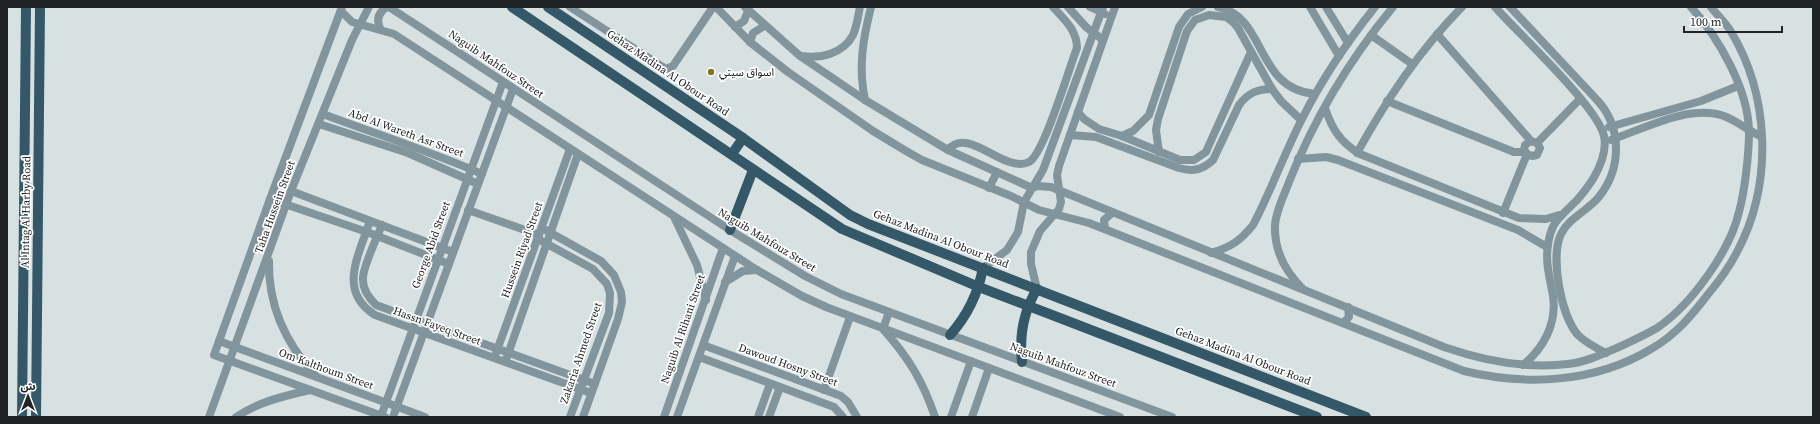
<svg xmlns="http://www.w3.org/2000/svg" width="1820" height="424" viewBox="0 0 1820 424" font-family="'Source Serif 4','Noto Sans Arabic',serif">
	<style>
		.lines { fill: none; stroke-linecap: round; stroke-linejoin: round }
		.minor { stroke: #82959d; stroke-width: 8 }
		.major { stroke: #345867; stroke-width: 10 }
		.poi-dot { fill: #82791f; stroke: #fff; stroke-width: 1.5 }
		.labels { text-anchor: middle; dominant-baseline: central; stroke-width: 3.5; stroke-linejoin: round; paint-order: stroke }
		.street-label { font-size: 11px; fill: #202324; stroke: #fff }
		.poi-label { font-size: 11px; fill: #202324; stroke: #fff; text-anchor: start }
	</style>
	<rect width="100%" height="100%" fill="#d7e1e2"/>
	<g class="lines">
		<g class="minor">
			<polyline points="342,7 270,199 214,355 385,417"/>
			<polyline points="389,7 730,230 805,276 841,294 1172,417"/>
			<polyline points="570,7 666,69 673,66 713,7"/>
			<path d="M716 7 750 42 788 72 873 131 906 151 922 160 1011 196 1039 210 1089 223 1464 371C1526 386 1595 383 1651 349 1676 335 1692 315 1709 293 1720 280 1730 266 1738 250 1773 183 1770 95 1730 30 1725 22 1717 15 1711 7"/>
			<path d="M745 7 800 56 865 100 948 150 1032 188 1038 186 1051 187 1444 347C1484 361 1525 369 1568 364 1586 362 1603 354 1619 347 1632 341 1645 335 1657 328 1691 305 1730 251 1739 212 1745 190 1749 153 1749 131 1748 89 1719 38 1691 7"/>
			<polyline points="1068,7 1086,27 1103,40"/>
			<polyline points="1090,7 1105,14"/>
			<path d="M1218 7C1267 17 1255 89 1315 94"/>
			<polyline points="1310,7 1339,56"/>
			<polyline points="1326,7 1348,43"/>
			<path d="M1495 7C1518 33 1598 107 1604 136 1607 150 1600 167 1593 179 1587 188 1580 198 1572 205 1558 219 1551 223 1548 245 1545 262 1550 279 1553 296 1557 323 1544 348 1523 365"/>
			<path d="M1510 7 1598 101C1622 128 1622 169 1598 198 1587 211 1569 218 1561 234 1550 257 1561 316 1578 335 1586 343 1596 348 1606 353"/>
			<polyline points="341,11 352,22 394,34 757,270 802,296 826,307 1120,417"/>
			<polyline points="735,27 744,21 748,11"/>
			<path d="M380 28C376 19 379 12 387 7"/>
			<polyline points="1437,34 1531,141"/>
			<polyline points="1371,35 1412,64"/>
			<polyline points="750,42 753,33 764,26"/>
			<path d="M801 56C820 59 843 54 853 35 857 26 858 16 860 7"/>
			<path d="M865 100C858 67 863 39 871 7"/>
			<polyline points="1387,101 1514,152 1525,152"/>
			<path d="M1325 108C1332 129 1340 142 1360 154L1519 218 1546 219 1559 215"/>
			<polyline points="1078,112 1084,119 1099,129 1122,136 1180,160 1194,160 1206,152 1209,145 1251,52"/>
			<path d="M323 114C376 134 429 151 482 174"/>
			<polyline points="319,124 408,153 478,184"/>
			<polyline points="1609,127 1701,101 1738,86"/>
			<path d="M1070 135 1096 137 1179 168C1193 172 1202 170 1213 160L1239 105C1248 93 1257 89 1272 89"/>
			<polyline points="1122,136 1133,131 1149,115 1179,27 1188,14 1202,7"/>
			<path d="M1611 140C1643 129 1689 104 1724 116 1737 121 1749 131 1762 137"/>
			<polyline points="1537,143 1580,99"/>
			<path d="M948 150C968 125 1004 174 1029 162 1044 154 1069 68 1077 48 1077 30 1064 19 1053 7"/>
			<polyline points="1159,152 1156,130 1158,119 1187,31 1195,20 1209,15 1226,17 1233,22 1238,28 1272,89 1281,101 1301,120"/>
			<path d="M1357 153C1387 99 1419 51 1462 7"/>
			<polyline points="1298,159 1326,157 1338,160 1518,230 1547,247"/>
			<polyline points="989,188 997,172"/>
			<polyline points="291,191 453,252"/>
			<polyline points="270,199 367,232 449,264"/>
			<polyline points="468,210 539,235"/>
			<polyline points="1503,213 1527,154 1524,150 1525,145 1531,141 1537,143 1540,148 1537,155 1532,156 1527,154"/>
			<polyline points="675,219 697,265 706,300"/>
			<path d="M370 221C359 255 337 291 375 315L591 393"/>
			<path d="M382 225C377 237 363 267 363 278 362 289 369 298 376 305L595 384"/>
			<polyline points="542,228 601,261 614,275 621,292 622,302 618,319 583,417"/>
			<polyline points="1105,229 1104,220 1112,213"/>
			<polyline points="538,239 593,269 607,284 610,293 609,313 570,417"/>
			<path d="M1211 253C1231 247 1240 241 1253 225 1271 191 1284 154 1302 119 1322 79 1347 42 1375 7"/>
			<path d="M269 261C268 306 285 343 316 376"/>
			<polyline points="983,268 1007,250 1018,232 1024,202 1043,170 1103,7"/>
			<polyline points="725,282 743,271 757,270"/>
			<path d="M1302 288C1285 271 1274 249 1275 225 1276 210 1284 196 1289 182 1314 119 1350 59 1393 7"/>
			<polyline points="1037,289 1031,264 1031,252 1040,231 1059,209 1061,202 1057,175 1059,166 1115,7"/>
			<path d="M889 312 883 329C908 357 923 381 935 417"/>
			<polyline points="1343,323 1349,317 1348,307"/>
			<polyline points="219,341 425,417"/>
			<polyline points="703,345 841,396 848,402 857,417"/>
			<polyline points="496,353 570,149"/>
			<polyline points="507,357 578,154"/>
			<polyline points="699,357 834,407 843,417"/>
			<polyline points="824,390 850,317"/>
			<polyline points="381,416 503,82"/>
			<polyline points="209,417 291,191 352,40 369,7"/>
			<path d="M236 417C258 402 284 396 310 390"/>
			<polyline points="393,417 513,89"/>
			<polyline points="664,417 723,248"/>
			<polyline points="677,417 735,256"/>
			<polyline points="758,417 770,384"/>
			<polyline points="769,417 780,387"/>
			<polyline points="951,417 971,361"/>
			<polyline points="972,417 989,368"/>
		</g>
		<g class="major">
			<polyline points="512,7 842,229 979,287 1317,417"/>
			<polyline points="548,7 743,138 850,215 868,224 1366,417"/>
			<polyline points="732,154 743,138"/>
			<polyline points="730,230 753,170"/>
			<path d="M950 335C967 316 978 294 983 268"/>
			<path d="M1022 362C1019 335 1023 312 1037 289"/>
			<polyline points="22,417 26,7"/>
			<polyline points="36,417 40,7"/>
		</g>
	</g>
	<circle class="poi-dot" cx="711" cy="72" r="4"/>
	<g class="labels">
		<g class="street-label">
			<text transform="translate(496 64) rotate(34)">Naguib Mahfouz Street</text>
			<text transform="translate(668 73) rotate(34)">Gehaz Madina Al Obour Road</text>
			<text transform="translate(406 133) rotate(20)">Abd Al Wareth Asr Street</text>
			<text transform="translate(275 207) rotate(-70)">Taha Hussein Street</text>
			<text transform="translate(26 212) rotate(-89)">Al Intag Al Harby Road</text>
			<text transform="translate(941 239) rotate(21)">Gehaz Madina Al Obour Road</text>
			<text transform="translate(767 240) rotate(31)">Naguib Mahfouz Street</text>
			<text transform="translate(431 245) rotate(-70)">George Abid Street</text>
			<text transform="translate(522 250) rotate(-70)">Hussein Riyad Street</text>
			<text transform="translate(437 326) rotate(20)">Hassn Fayeq Street</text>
			<text transform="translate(683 329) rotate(-71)">Naguib Al Rihani Street</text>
			<text transform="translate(581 353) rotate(-71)">Zakaria Ahmed Street</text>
			<text transform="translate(1243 356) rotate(21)">Gehaz Madina Al Obour Road</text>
			<text transform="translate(788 365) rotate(20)">Dawoud Hosny Street</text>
			<text transform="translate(1063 365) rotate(20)">Naguib Mahfouz Street</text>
			<text transform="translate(326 369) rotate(20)">Om Kalthoum Street</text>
		</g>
		<g class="poi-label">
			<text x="719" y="72">اسواق سيتي</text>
		</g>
	</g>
	<rect width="1820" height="424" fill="none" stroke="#202324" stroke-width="16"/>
	<g transform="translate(28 396)" stroke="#ffffff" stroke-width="3" paint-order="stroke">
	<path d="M0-3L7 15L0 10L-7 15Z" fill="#202324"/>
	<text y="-6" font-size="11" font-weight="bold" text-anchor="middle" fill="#202324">ش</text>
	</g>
	<path d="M1684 26v6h98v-6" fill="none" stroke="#202324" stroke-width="2"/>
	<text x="1690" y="26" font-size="12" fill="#202324" stroke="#ffffff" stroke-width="3" paint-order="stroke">100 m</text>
</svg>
